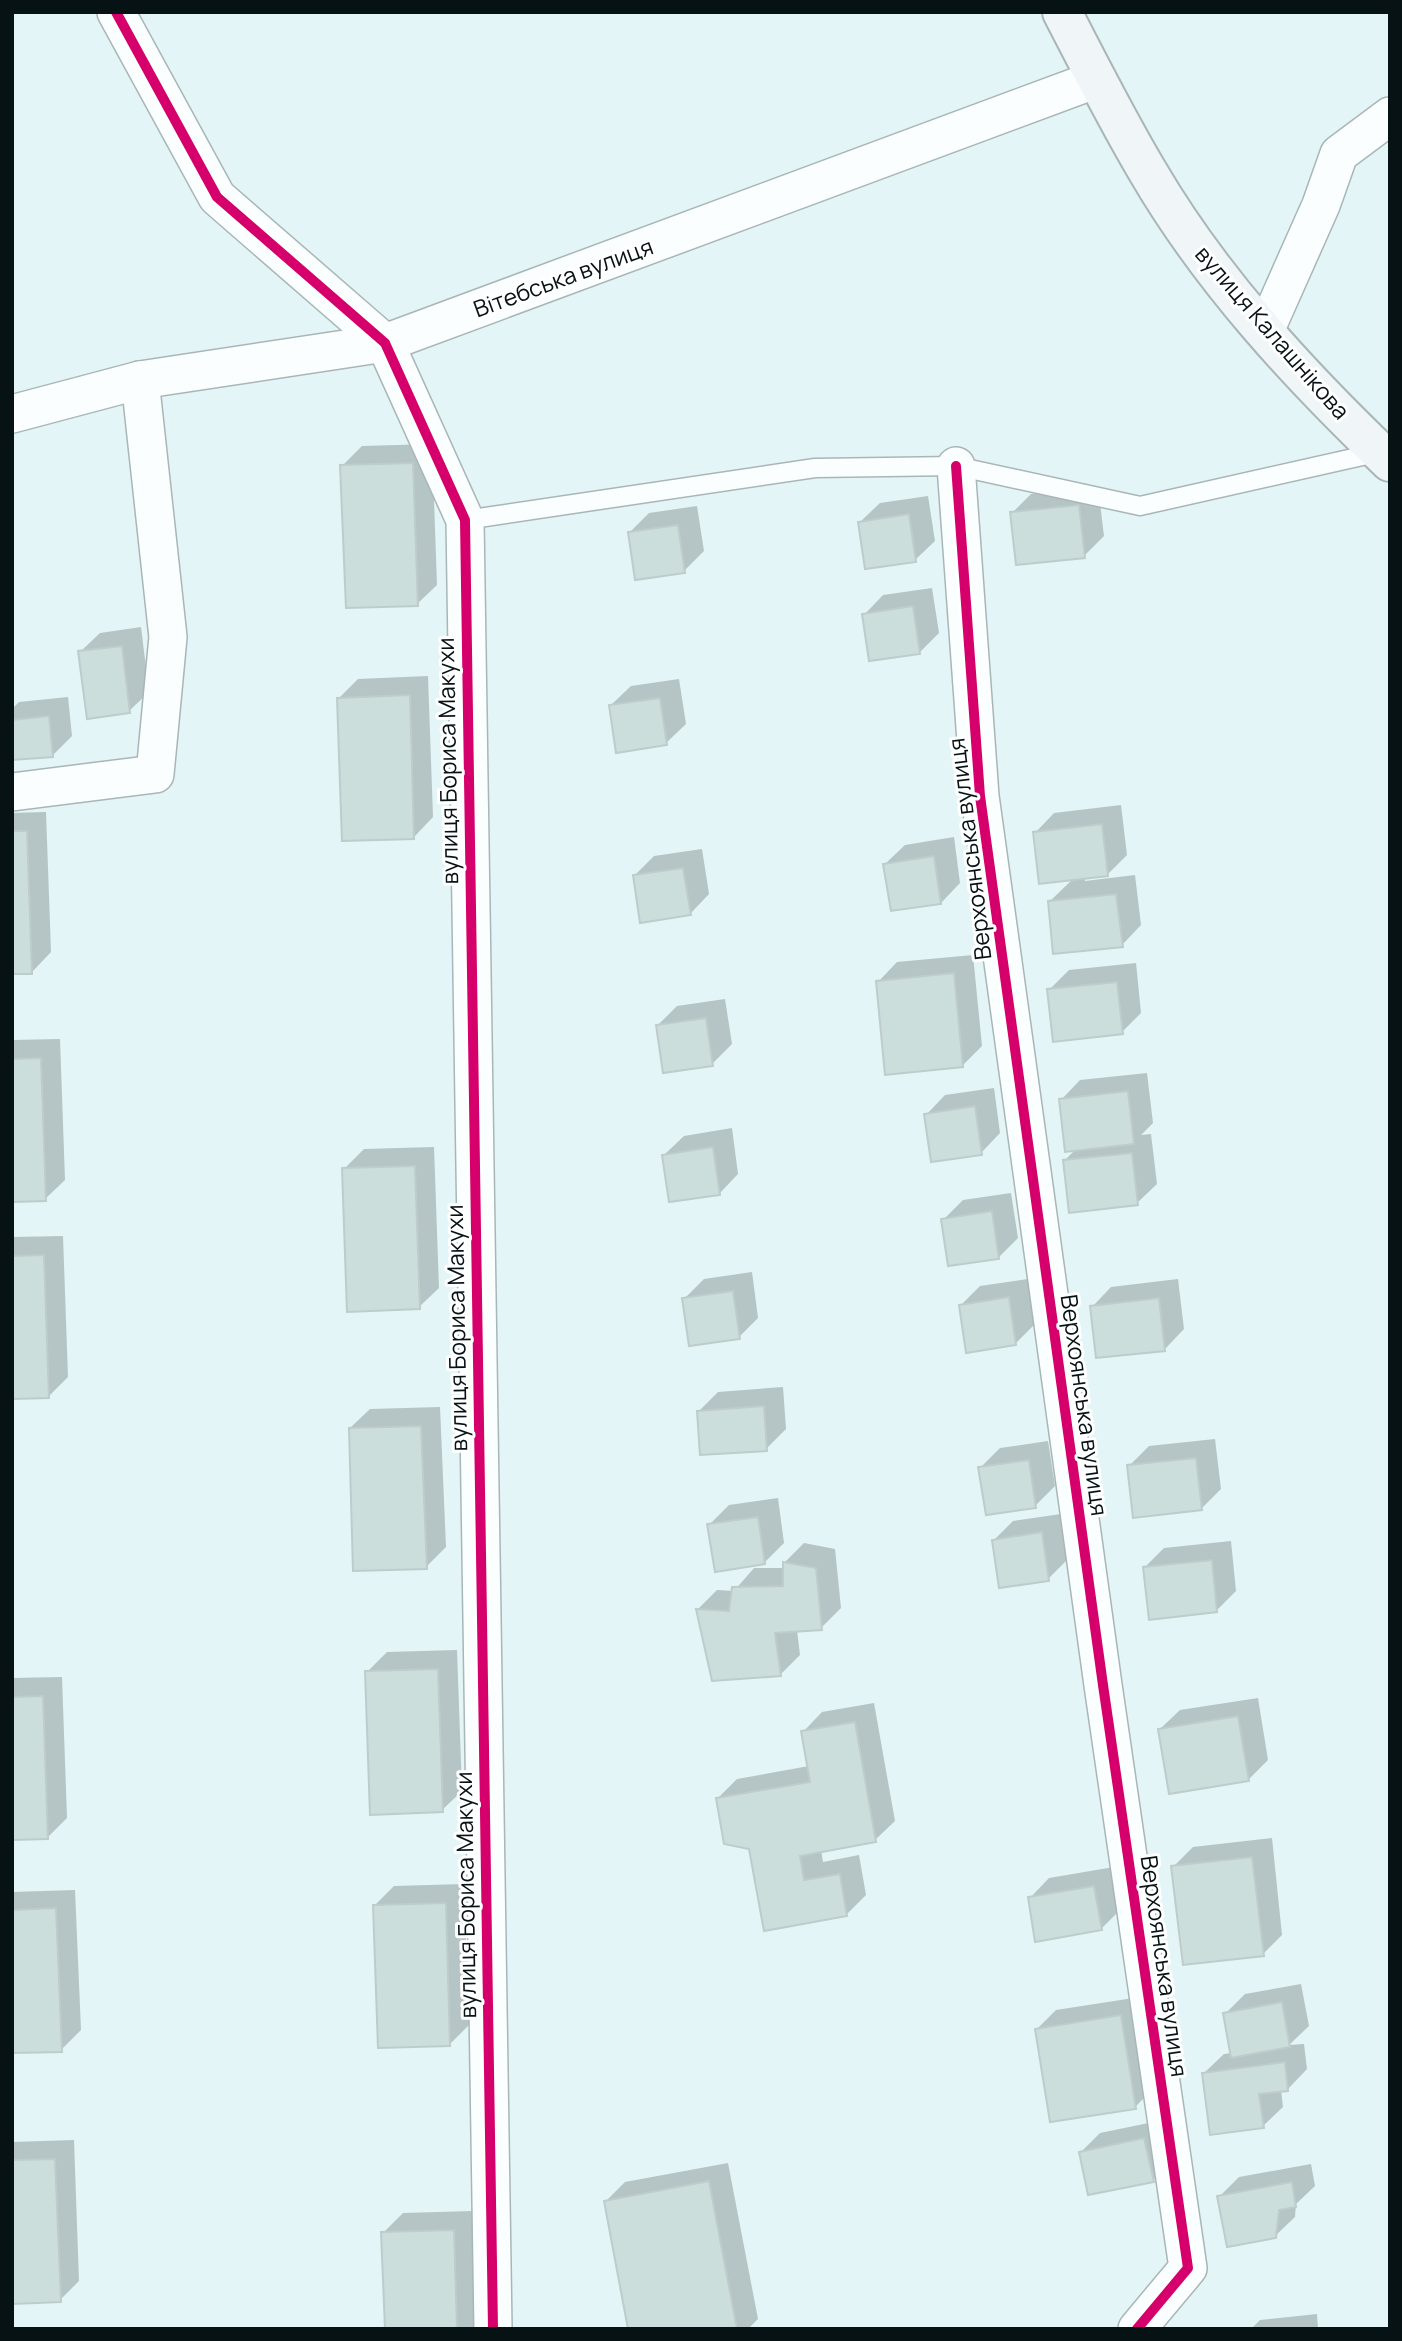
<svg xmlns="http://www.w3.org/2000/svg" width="1402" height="2341" viewBox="0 0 1402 2341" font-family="Manrope,sans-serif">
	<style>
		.shadow { fill: #0003 }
		.building { fill: #cbdedb; stroke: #becccb; stroke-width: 2 }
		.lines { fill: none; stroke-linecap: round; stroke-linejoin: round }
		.lane-casing { stroke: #a9b6b7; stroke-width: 21 }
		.street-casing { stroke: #a9b6b7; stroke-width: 40 }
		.secondary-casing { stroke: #a9b6b7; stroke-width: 42 }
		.lane { stroke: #fbfefe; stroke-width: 18 }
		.street { stroke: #fbfefe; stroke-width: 37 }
		.secondary { stroke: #f0f6f8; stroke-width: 38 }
		.cycleway-casing { stroke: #fff; stroke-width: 15 }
		.cycleway { stroke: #d6006c; stroke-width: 10 }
		.labels { text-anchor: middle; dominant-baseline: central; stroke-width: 6; stroke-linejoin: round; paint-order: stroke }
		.street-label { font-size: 23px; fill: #071214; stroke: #fff }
	</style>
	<rect width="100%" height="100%" fill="#e3f5f6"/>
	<g class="shadow">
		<polygon points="432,444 437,585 417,604 342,466 362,446"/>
		<polygon points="1098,486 1104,536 1084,556 1012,513 1031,494"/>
		<polygon points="928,496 935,541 915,560 860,522 880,503"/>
		<polygon points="697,506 704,551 684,571 629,533 649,513"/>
		<polygon points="932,588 939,633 919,653 864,615 883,595"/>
		<polygon points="141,627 149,692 129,711 80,652 100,633"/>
		<polygon points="428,676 433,817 414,837 338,699 358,679"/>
		<polygon points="679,679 686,724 666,743 611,705 631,686"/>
		<polygon points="68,697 72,736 53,755 12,759 12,709 19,702"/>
		<polygon points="1121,805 1127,855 1107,875 1084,877 1085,881 1135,875 1141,925 1122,945 1049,902 1073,879 1035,833 1054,813"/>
		<polygon points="46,812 51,952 32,972 12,973 12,813"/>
		<polygon points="954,837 960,883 941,903 885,864 905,845"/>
		<polygon points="702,849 709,894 690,914 634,876 654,856"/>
		<polygon points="973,955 982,1046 963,1065 878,982 897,962"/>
		<polygon points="1136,963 1141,1013 1122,1032 1049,990 1069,970"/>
		<polygon points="725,999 732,1044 712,1064 657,1026 677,1006"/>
		<polygon points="60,1039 65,1180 45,1199 12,1200 12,1040"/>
		<polygon points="1147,1073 1153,1123 1141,1135 1151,1134 1157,1184 1137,1203 1064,1161 1077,1148 1061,1100 1080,1080"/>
		<polygon points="994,1088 1000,1133 981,1153 926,1115 945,1095"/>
		<polygon points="732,1128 738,1174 719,1194 664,1155 684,1136"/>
		<polygon points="434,1147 439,1288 419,1307 344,1169 364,1149"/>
		<polygon points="1011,1193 1018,1238 998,1258 943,1220 963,1200"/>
		<polygon points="63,1236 68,1377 49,1396 12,1397 12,1237"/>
		<polygon points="752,1272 758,1318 739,1337 684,1299 704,1279"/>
		<polygon points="1028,1279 1035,1324 1015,1344 961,1305 980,1286"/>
		<polygon points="1178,1279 1184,1329 1165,1349 1092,1307 1111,1287"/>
		<polygon points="783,1387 786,1429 766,1449 699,1411 718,1392"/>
		<polygon points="440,1407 446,1547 426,1567 350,1428 370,1409"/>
		<polygon points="1215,1439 1221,1489 1201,1509 1129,1466 1149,1446"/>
		<polygon points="1048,1441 1055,1486 1035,1506 980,1468 1000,1448"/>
		<polygon points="778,1498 784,1543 764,1563 709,1525 729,1505"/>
		<polygon points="1061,1514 1068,1559 1048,1579 994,1540 1013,1521"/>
		<polygon points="1231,1541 1236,1591 1216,1611 1144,1568 1164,1548"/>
		<polygon points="804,1543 835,1549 841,1608 821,1628 797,1630 800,1655 780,1675 697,1610 717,1590 734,1591 754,1568 785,1568 785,1562"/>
		<polygon points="457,1650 462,1791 442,1810 367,1672 387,1652"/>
		<polygon points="62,1677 67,1818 48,1837 12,1838 12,1678"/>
		<polygon points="1258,1698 1268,1760 1248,1780 1160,1729 1180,1710"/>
		<polygon points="874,1703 895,1821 875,1840 821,1850 823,1862 859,1855 866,1895 847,1914 751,1848 718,1798 737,1779 809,1766 803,1732 822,1712"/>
		<polygon points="1272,1838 1282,1935 1263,1954 1173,1867 1193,1847"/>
		<polygon points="1114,1867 1121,1909 1101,1929 1030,1898 1049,1878"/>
		<polygon points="464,1884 469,2025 450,2044 374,1906 394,1886"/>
		<polygon points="75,1890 81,2030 61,2050 12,2052 12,1892"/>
		<polygon points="1301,1984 1309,2026 1289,2045 1304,2044 1307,2069 1288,2089 1281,2090 1283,2107 1263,2126 1204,2073 1224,2054 1232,2053 1225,2014 1245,1994"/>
		<polygon points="1140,1997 1155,2087 1135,2107 1037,2029 1056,2010"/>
		<polygon points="1163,2120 1172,2160 1153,2180 1081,2152 1100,2133"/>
		<polygon points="74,2140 79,2281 60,2300 12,2302 12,2142"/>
		<polygon points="728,2163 758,2319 748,2329 629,2329 606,2201 625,2182"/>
		<polygon points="1311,2164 1315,2186 1296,2204 1295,2217 1275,2236 1219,2197 1239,2177"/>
		<polygon points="473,2211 477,2329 386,2329 383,2233 403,2213"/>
		<polygon points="1317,2314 1318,2329 1251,2329 1260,2320"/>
	</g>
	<g class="building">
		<polygon points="413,463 418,606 346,608 340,465"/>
		<polygon points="1079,505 1085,558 1016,565 1010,512"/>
		<polygon points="909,514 916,562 865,569 858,522"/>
		<polygon points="678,525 685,573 635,580 628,532"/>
		<polygon points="913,606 920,654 869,661 862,614"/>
		<polygon points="122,646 130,713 87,719 78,651"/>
		<polygon points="410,695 414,839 342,841 337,698"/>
		<polygon points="660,698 667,745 616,753 609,705"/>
		<polygon points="49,716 53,757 12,760 12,720"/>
		<polygon points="1102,824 1108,876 1039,884 1033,832"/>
		<polygon points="12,831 27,831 32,974 12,974"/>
		<polygon points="934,856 941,904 891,911 883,864"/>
		<polygon points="683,868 691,915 640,923 633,875"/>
		<polygon points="1116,894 1123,947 1053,954 1048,901"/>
		<polygon points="954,973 963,1067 885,1075 876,981"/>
		<polygon points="1117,982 1123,1034 1053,1042 1047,989"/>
		<polygon points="706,1018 713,1066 663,1073 656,1025"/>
		<polygon points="41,1058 46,1201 12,1202 12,1059"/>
		<polygon points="1128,1091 1134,1144 1065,1152 1059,1099"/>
		<polygon points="975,1106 982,1155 931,1162 924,1114"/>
		<polygon points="713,1147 720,1195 669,1202 662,1155"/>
		<polygon points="1132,1153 1138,1205 1069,1213 1063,1160"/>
		<polygon points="415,1166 420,1309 347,1312 342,1168"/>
		<polygon points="992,1211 999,1259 948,1266 941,1219"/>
		<polygon points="44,1255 49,1398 12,1399 12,1256"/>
		<polygon points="733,1291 740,1339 689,1346 682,1298"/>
		<polygon points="1009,1297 1016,1345 966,1353 959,1305"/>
		<polygon points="1159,1298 1165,1351 1096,1358 1090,1306"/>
		<polygon points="764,1406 767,1451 700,1455 697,1411"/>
		<polygon points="421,1426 427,1569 353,1571 349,1428"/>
		<polygon points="1196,1458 1202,1510 1133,1518 1127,1465"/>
		<polygon points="1029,1460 1036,1508 986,1515 978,1467"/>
		<polygon points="758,1517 765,1564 715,1572 707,1524"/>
		<polygon points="1042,1532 1049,1581 999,1588 992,1540"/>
		<polygon points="1212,1560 1217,1612 1149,1620 1143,1567"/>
		<polygon points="783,1562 816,1568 822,1630 775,1633 781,1676 712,1681 696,1609 729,1611 732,1587 783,1586"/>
		<polygon points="438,1669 443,1812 370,1815 365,1671"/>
		<polygon points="43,1696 48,1839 12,1840 12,1697"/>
		<polygon points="1238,1716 1249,1781 1169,1794 1158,1729"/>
		<polygon points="855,1722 876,1842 800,1856 804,1880 840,1874 847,1916 764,1931 749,1849 724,1844 716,1798 810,1782 801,1731"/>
		<polygon points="1252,1857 1264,1956 1183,1965 1171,1866"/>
		<polygon points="1094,1886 1102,1930 1035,1942 1028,1897"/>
		<polygon points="446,1903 450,2046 378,2048 373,1905"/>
		<polygon points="56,1908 62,2052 12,2053 12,1910"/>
		<polygon points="1282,2002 1290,2047 1231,2058 1223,2013"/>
		<polygon points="1121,2015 1136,2109 1050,2122 1035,2029"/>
		<polygon points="1285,2062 1288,2091 1259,2094 1264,2128 1210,2135 1202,2073"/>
		<polygon points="1144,2138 1154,2182 1088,2195 1079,2152"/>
		<polygon points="55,2159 61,2302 12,2304 12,2160"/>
		<polygon points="709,2181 737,2329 628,2329 604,2201"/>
		<polygon points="1292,2182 1296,2207 1279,2210 1276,2238 1227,2247 1217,2196"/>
		<polygon points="454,2230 457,2329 385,2329 381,2232"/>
	</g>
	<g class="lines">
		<g class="lane-casing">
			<polyline id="lane" points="465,520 815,468 956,466 1140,506 1380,452"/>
		</g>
		<g class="street-casing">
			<g id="street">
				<polyline points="116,12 217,197 385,343 465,520 493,2329"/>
				<polyline points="1265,331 1321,205 1339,154 1390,116"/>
				<polyline points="12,414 140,380 385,343 1097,79"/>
				<polyline points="956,466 980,796 1103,1685 1188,2268 1137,2329"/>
				<polyline points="12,792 155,774 168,637 140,380"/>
			</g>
		</g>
		<g class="secondary-casing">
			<path id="secondary" d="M1062 12C1090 66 1117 120 1148 172 1211 280 1300 376 1390 462"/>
		</g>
		<use href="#lane" class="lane"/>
		<use href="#street" class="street"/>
		<use href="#secondary" class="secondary"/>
		<g class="cycleway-casing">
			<g id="cycleway">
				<polyline points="116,12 217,197 385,343 465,520 493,2329"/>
				<polyline points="956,466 980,796 1103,1685 1188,2268 1137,2329"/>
			</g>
		</g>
		<use href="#cycleway" class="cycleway"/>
	</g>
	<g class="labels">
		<g class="street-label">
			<text transform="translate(563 277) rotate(-20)">Вітебська вулиця</text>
			<text transform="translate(1273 332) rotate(49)">вулиця Калашнікова</text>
			<text transform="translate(447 761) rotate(-91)">вулиця Бориса Макухи</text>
			<text transform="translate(969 849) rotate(-97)">Верхоянська вулиця</text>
			<text transform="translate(456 1328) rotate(-91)">вулиця Бориса Макухи</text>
			<text transform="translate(1085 1405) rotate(82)">Верхоянська вулиця</text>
			<text transform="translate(465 1895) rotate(-91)">вулиця Бориса Макухи</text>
			<text transform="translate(1165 1966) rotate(82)">Верхоянська вулиця</text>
		</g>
	</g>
	<rect width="1402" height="2341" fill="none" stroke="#071214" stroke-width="28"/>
</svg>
